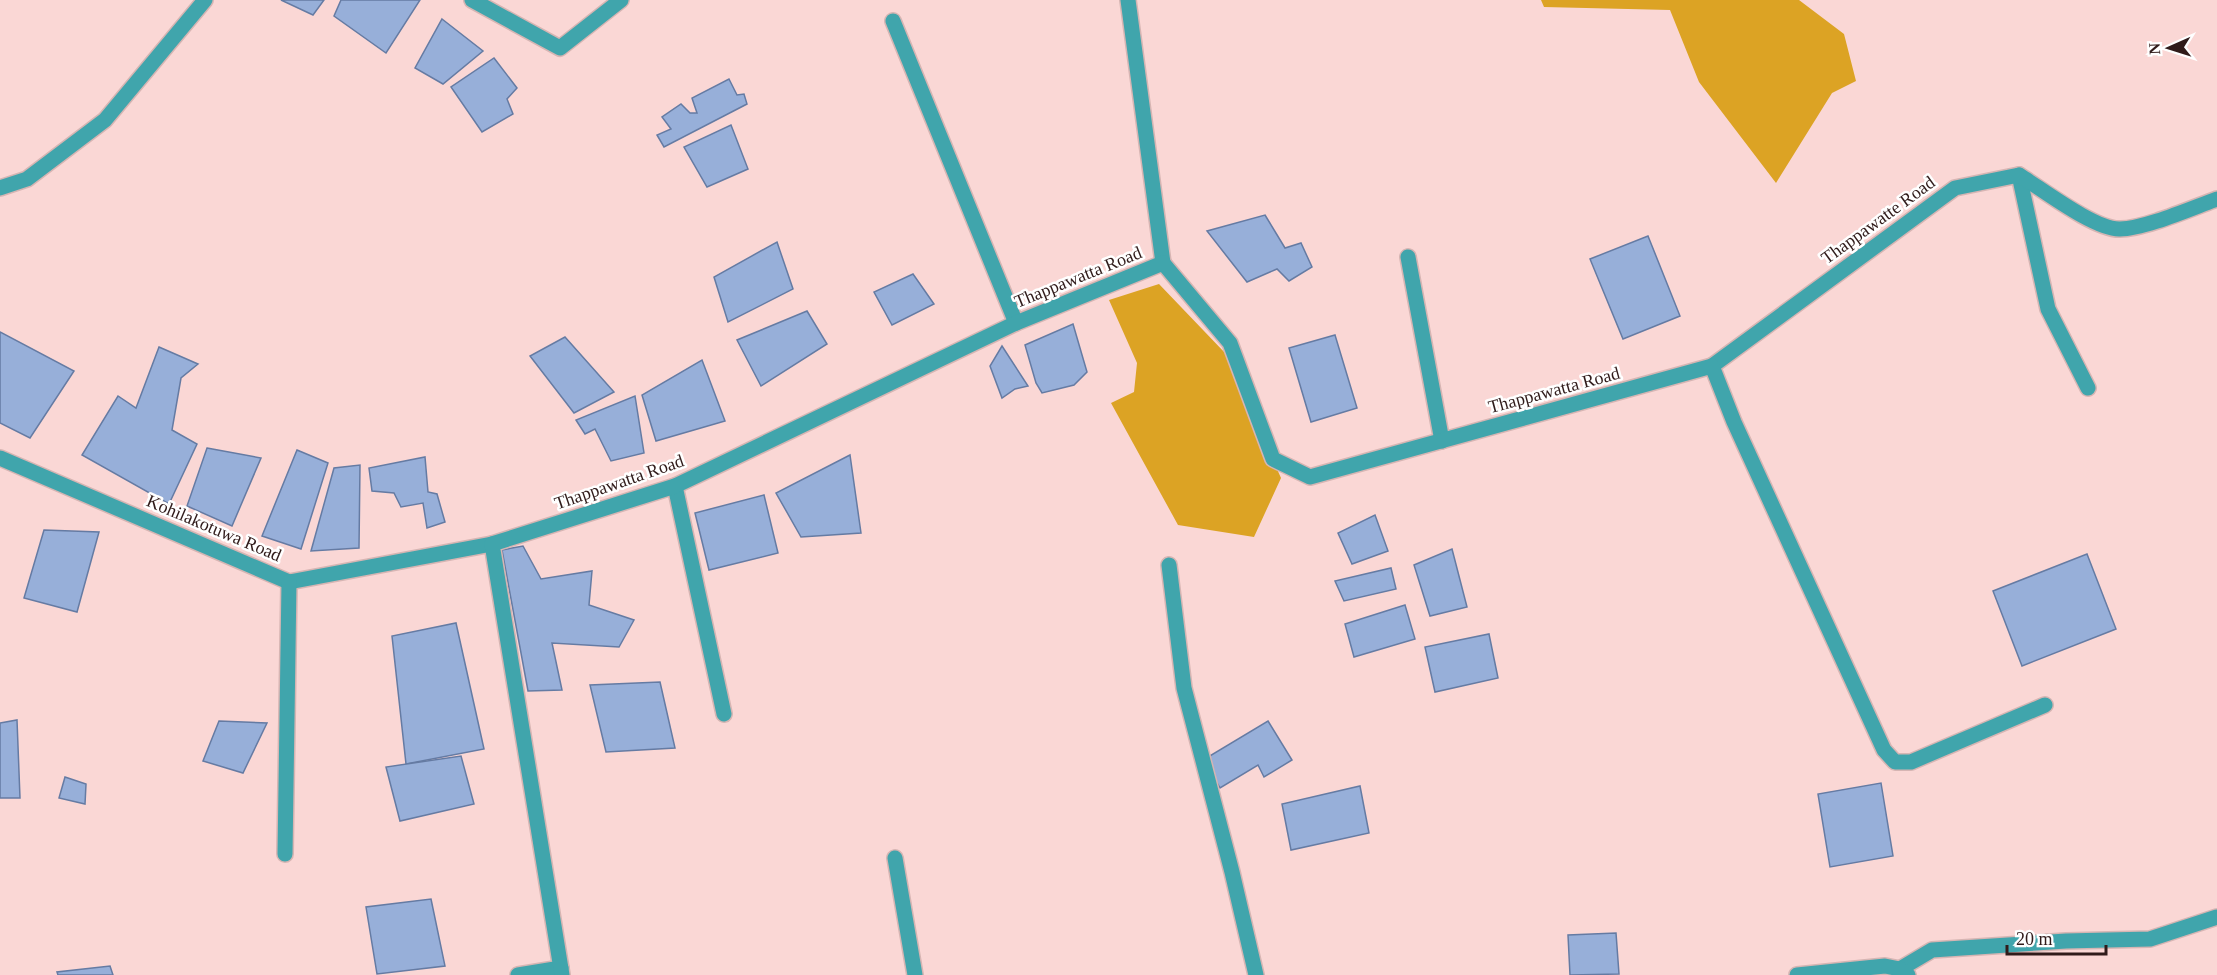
<svg xmlns="http://www.w3.org/2000/svg" width="2217" height="975" viewBox="0 0 2217 975" font-family="'Times New Roman',serif">
	<style>
		.forest { fill: #dca324 }
		.building { fill: #97afd9; stroke: #657ba3; stroke-width: 1.5 }
		.lines { fill: none; stroke-linecap: round; stroke-linejoin: round }
		.lane-casing { stroke: #d6b5b3; stroke-width: 18 }
		.street-casing { stroke: #d6b5b3; stroke-width: 18 }
		.lane { stroke: #40a5ac; stroke-width: 15 }
		.street { stroke: #40a5ac; stroke-width: 15 }
		.labels { text-anchor: middle; dominant-baseline: central; stroke-width: 5; stroke-linejoin: round; paint-order: stroke }
		.street-label { font-size: 18px; fill: #301b1a; stroke: #fff }
	</style>
	<rect width="100%" height="100%" fill="#fad7d5"/>
	<g class="forest">
		<polygon points="1541,0 1799,0 1844,34 1856,81 1832,93 1776,183 1699,82 1670,10 1544,7"/>
		<polygon points="1159,284 1226,354 1281,478 1254,537 1178,525 1111,403 1134,392 1137,363 1109,300"/>
	</g>
	<g class="building">
		<polygon points="281,0 324,0 313,15"/>
		<polygon points="341,0 420,0 386,53 334,16"/>
		<polygon points="442,19 483,51 443,84 415,68"/>
		<polygon points="494,58 517,88 507,99 513,114 482,132 451,87"/>
		<polygon points="729,79 737,95 744,94 747,104 664,147 657,135 671,129 662,117 681,104 690,113 697,113 692,98"/>
		<polygon points="731,125 748,169 707,187 684,147"/>
		<polygon points="1265,215 1285,248 1301,243 1312,267 1289,281 1277,269 1247,282 1207,231"/>
		<polygon points="1648,236 1680,316 1623,339 1590,259"/>
		<polygon points="777,242 793,289 728,322 714,277"/>
		<polygon points="913,274 934,304 892,325 874,292"/>
		<polygon points="807,311 827,344 761,386 737,340"/>
		<polygon points="1073,324 1087,372 1074,385 1042,393 1036,383 1025,345"/>
		<polygon points="0,332 74,371 30,438 0,423"/>
		<polygon points="1335,335 1357,408 1311,422 1289,348"/>
		<polygon points="565,337 614,392 574,413 530,356"/>
		<polygon points="1002,346 1028,386 1015,389 1002,398 990,366"/>
		<polygon points="159,347 198,364 181,378 172,430 197,444 169,504 82,455 118,396 136,408"/>
		<polygon points="702,360 725,421 656,441 642,395"/>
		<polygon points="635,396 644,453 611,461 595,429 585,434 576,420"/>
		<polygon points="207,448 261,458 232,526 187,506"/>
		<polygon points="297,450 328,463 301,549 262,536"/>
		<polygon points="850,455 861,533 801,537 776,493"/>
		<polygon points="425,457 428,492 437,494 445,522 427,528 423,503 401,507 394,493 372,491 369,468"/>
		<polygon points="360,465 359,548 311,551 334,468"/>
		<polygon points="764,495 778,553 709,570 695,513"/>
		<polygon points="1375,515 1388,551 1352,564 1338,533"/>
		<polygon points="44,530 99,532 77,612 24,598"/>
		<polygon points="523,546 541,579 592,571 589,605 634,620 619,647 552,643 562,690 528,691 502,550"/>
		<polygon points="1452,549 1467,607 1430,616 1414,565"/>
		<polygon points="2087,554 2116,629 2022,666 1993,591"/>
		<polygon points="1391,568 1396,589 1344,601 1335,581"/>
		<polygon points="1405,605 1415,639 1354,657 1345,624"/>
		<polygon points="456,623 484,749 406,764 392,636"/>
		<polygon points="1489,634 1498,678 1435,692 1425,647"/>
		<polygon points="660,682 675,748 606,752 590,685"/>
		<polygon points="17,720 20,798 0,798 0,723"/>
		<polygon points="219,721 267,723 243,773 203,761"/>
		<polygon points="1268,721 1292,760 1264,777 1258,765 1220,788 1203,760"/>
		<polygon points="461,756 474,804 400,821 386,767"/>
		<polygon points="65,777 86,784 85,804 59,798"/>
		<polygon points="1881,783 1893,856 1830,867 1818,794"/>
		<polygon points="1360,786 1369,833 1291,850 1282,804"/>
		<polygon points="431,899 445,966 377,974 366,907"/>
		<polygon points="1616,933 1619,974 1570,975 1568,935"/>
		<polygon points="110,966 113,975 58,975 57,972"/>
	</g>
	<g class="lines">
		<g class="lane-casing">
			<polyline id="lane" points="518,975 561,968"/>
		</g>
		<g class="street-casing">
			<g id="street">
				<polyline points="472,0 560,48 621,0"/>
				<polyline points="1128,0 1163,263"/>
				<polyline points="893,21 1016,323"/>
				<polyline points="2019,175 2048,309 2088,388"/>
				<polyline points="0,188 27,179 105,120 205,0"/>
				<polyline points="1408,257 1442,441"/>
				<path d="M1712 366 1955 188 2019 175C2042 189 2095 230 2120 229 2144 229 2192 208 2217 199"/>
				<polyline points="0,458 289,582 492,544"/>
				<polyline points="675,486 724,714"/>
				<polyline points="1169,565 1184,688 1232,872 1256,975"/>
				<polyline points="285,854 289,582"/>
				<polyline points="895,858 915,975"/>
				<polyline points="1900,969 1932,950 2066,941 2150,939 2217,917"/>
				<polyline points="562,975 492,544 675,486 1016,323 1163,263 1230,343 1273,459 1310,477 1712,366 1734,422 1884,750 1895,762 1911,762 2045,705"/>
				<polyline points="1797,975 1885,966 1900,969 1908,975"/>
			</g>
		</g>
		<use href="#lane" class="lane"/>
		<use href="#street" class="street"/>
	</g>
	<g class="labels">
		<g class="street-label">
			<text transform="translate(1878 220) rotate(-36)">Thappawatte Road</text>
			<text transform="translate(1078 277) rotate(-22)">Thappawatta Road</text>
			<text transform="translate(1554 390) rotate(-15)">Thappawatta Road</text>
			<text transform="translate(619 482) rotate(-19)">Thappawatta Road</text>
			<text transform="translate(214 528) rotate(23)">Kohilakotuwa Road</text>
		</g>
	</g>
	<g transform="translate(2169 48) rotate(267)" stroke="#ffffff" stroke-width="4.5" paint-order="stroke">
	<path d="M0-4.5L10 22L0 15L-10 22Z" fill="#301b1a"/>
	<text y="-9" font-size="16" font-weight="bold" text-anchor="middle" fill="#301b1a">N</text>
	</g>
	<path d="M2007 945v9h99v-9" fill="none" stroke="#301b1a" stroke-width="3"/>
	<text x="2016" y="945" font-size="18" fill="#301b1a" stroke="#ffffff" stroke-width="4.5" paint-order="stroke">20 m</text>
</svg>
